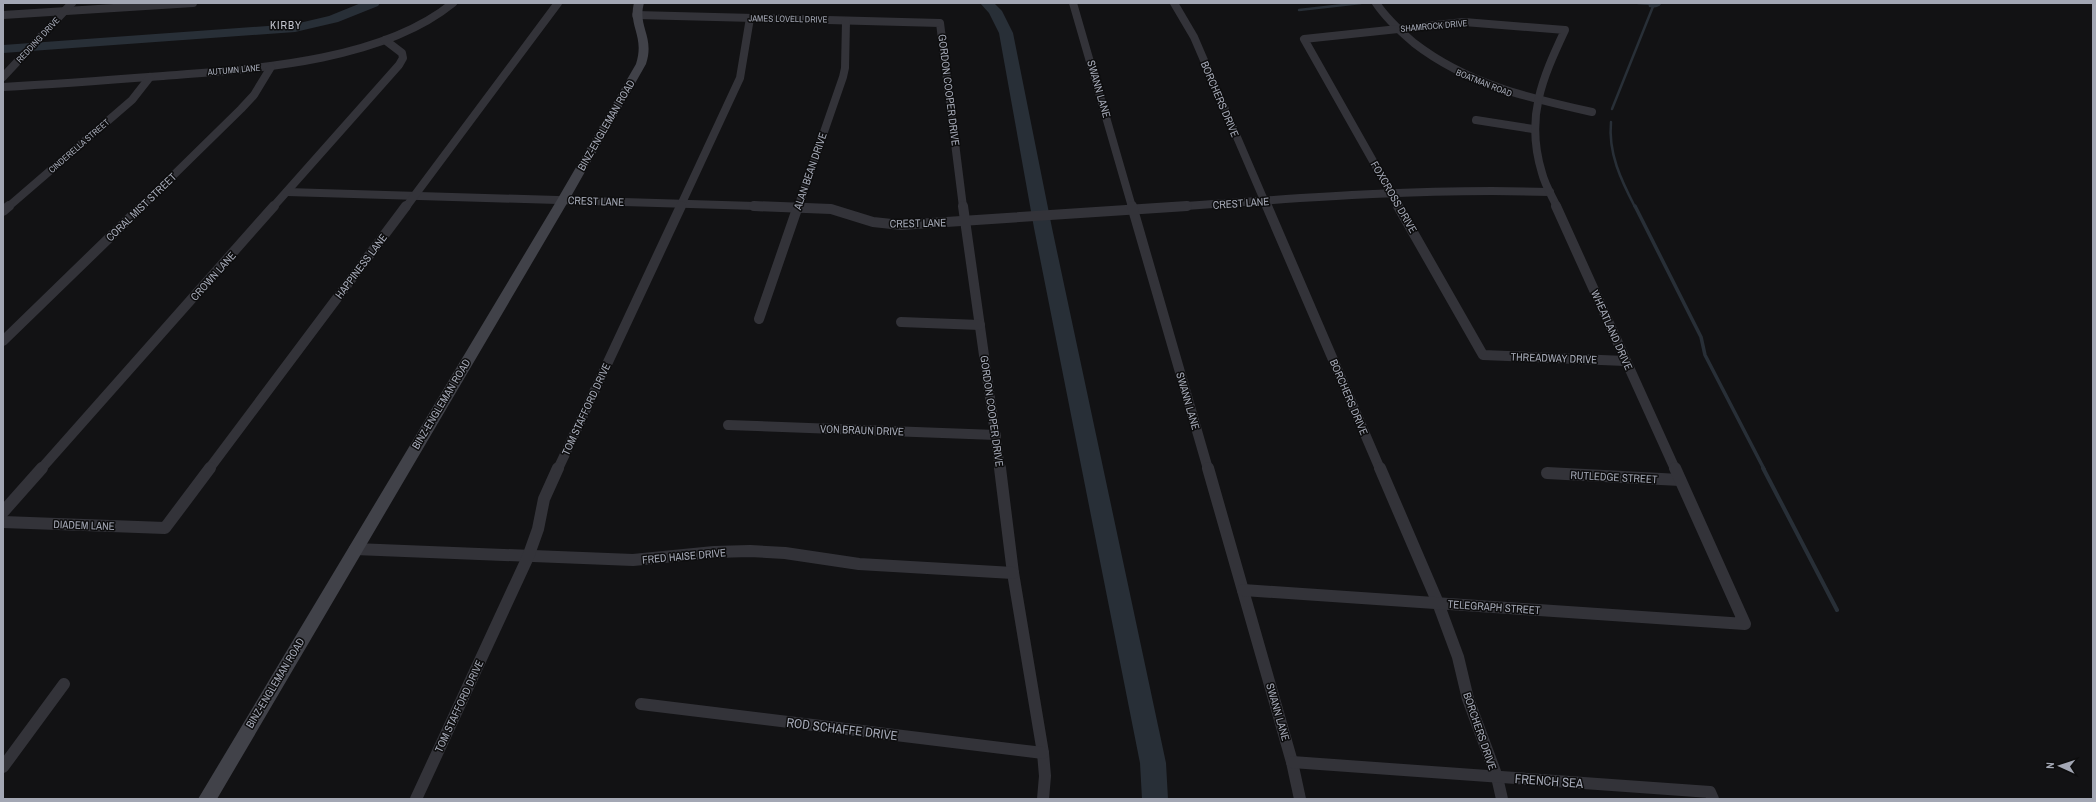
<svg xmlns="http://www.w3.org/2000/svg" width="2096" height="802" viewBox="0 0 2096 802" font-family="'Archivo Narrow',sans-serif">
	<style>
		.lines { fill: none; stroke-linecap: round; stroke-linejoin: round }
		.stream-far2 { stroke: #282f37; stroke-width: 2.5 }
		.stream-far1 { stroke: #282f37; stroke-width: 3.5 }
		.stream { stroke: #282f37; stroke-width: 4 }
		.river { fill: #282f37; fill-rule: evenodd }
		.street-far2 { stroke: #333339; stroke-width: 8 }
		.street-far1 { stroke: #333339; stroke-width: 10 }
		.street { stroke: #333339; stroke-width: 12 }
		.secondary { fill: #414249; fill-rule: evenodd }
		.labels { text-anchor: middle; dominant-baseline: central; stroke-width: 3; stroke-linejoin: round; paint-order: stroke }
		.far-street-label { font-size: 9px; fill: #a3a7b4; stroke: #0d0d0e }
		.far-quarter-label { font-size: 11px; letter-spacing: 1px; fill: #c4c6d0; stroke: #0d0d0e }
		.street-label { font-size: 11px; fill: #a3a7b4; stroke: #0d0d0e }
		.near-street-label { font-size: 13px; fill: #a3a7b4; stroke: #0d0d0e }
	</style>
	<rect width="100%" height="100%" fill="#121214"/>
	<g class="lines">
		<g class="stream-far2">
			<polyline points="1299,10 1361,3"/>
			<polyline points="1612,109 1654,4 1638,3"/>
			<path d="M1611 122C1608 153 1621 180 1635 207"/>
		</g>
		<polyline class="stream-far1" points="1635,206 1701,337 1705,355 1764,469"/>
		<polyline class="stream" points="1763,468 1837,610"/>
		<g class="river">
			<polygon points="361,3 380,3 378,6 338,22 295,32 3,53 3,45 295,24 329,16"/>
			<polygon points="980,3 994,3 1002,11 1013,33 1052,228 1166,763 1168,799 1142,799 1140,763 1034,228 999,33 989,13"/>
			<path d="M1648 3H1662C1658 8 1655 8 1649 7Z"/>
		</g>
		<g class="street-far2">
			<polyline points="1073,3 1132,207"/>
			<polyline points="1174,3 1194,37 1267,207"/>
			<path d="M1376 3C1386 18 1400 31 1414 43 1467 84 1528 98 1592 112"/>
			<polyline points="3,15 193,3"/>
			<polyline points="636,15 940,23 963,207"/>
			<polyline points="3,77 72,3"/>
			<path d="M3 87C56 84 110 80 163 76 253 69 381 62 453 3"/>
			<polyline points="1476,120 1533,129"/>
			<polyline points="287,192 788,207"/>
			<polyline points="8,207 132,100 150,77"/>
			<polyline points="141,207 241,109 254,95 271,67"/>
			<polyline points="273,207 399,65 403,58 402,53 385,40"/>
			<polyline points="406,207 558,3"/>
			<polyline points="680,207 740,78 750,18"/>
			<polyline points="798,207 843,77 845,68 846,21"/>
			<path d="M1173 207C1298 198 1424 188 1550 192"/>
			<path d="M1399 207 1304 39 1464 22 1565 30C1542 79 1525 118 1542 173 1545 185 1552 196 1557 207"/>
		</g>
		<g class="street-far1">
			<polyline points="754,206 831,209 873,222 901,225 1187,206"/>
			<polyline points="963,206 1000,469"/>
			<polyline points="1132,206 1208,469"/>
			<polyline points="1267,206 1380,469"/>
			<polyline points="1398,206 1483,355 1625,361"/>
			<polyline points="1556,206 1675,469"/>
			<polyline points="3,211 9,206"/>
			<polyline points="759,319 798,206"/>
			<polyline points="901,322 980,325"/>
			<polyline points="3,341 142,206"/>
			<polyline points="728,425 996,435"/>
			<polyline points="41,469 274,206"/>
			<polyline points="209,469 406,206"/>
			<polyline points="558,469 681,206"/>
		</g>
		<g class="street">
			<polyline points="1000,468 1013,573 1043,753 1045,776 1043,799"/>
			<polyline points="1208,468 1292,762 1300,799"/>
			<polyline points="1380,468 1438,603 1458,657 1468,699 1497,777 1502,799"/>
			<polyline points="1547,473 1680,480"/>
			<polyline points="3,512 42,468"/>
			<polyline points="3,522 165,528 210,468"/>
			<polyline points="355,549 633,560 714,552 750,551 785,553 859,564 1013,573"/>
			<polyline points="1243,590 1745,624 1675,468"/>
			<polyline points="641,704 1043,753"/>
			<polyline points="1292,762 1710,792 1713,799"/>
			<polyline points="3,767 64,684"/>
			<polyline points="416,799 528,557 538,529 544,499 558,468"/>
		</g>
		<path class="secondary" d="M634 3H644C637 27 655 36 646 64L569 200 217 799H198L557 200 636 64C645 36 628 27 634 3Z"/>
	</g>
	<g class="labels">
		<g class="far-street-label">
			<text transform="translate(788 19) rotate(1)">JAMES LOVELL DRIVE</text>
			<text transform="translate(1434 26) rotate(-5)">SHAMROCK DRIVE</text>
			<text transform="translate(38 40) rotate(-47)">REDDING DRIVE</text>
			<text transform="translate(234 70) rotate(-5)">AUTUMN LANE</text>
			<text transform="translate(1484 83) rotate(22)">BOATMAN ROAD</text>
			<text transform="translate(79 146) rotate(-41)">CINDERELLA STREET</text>
		</g>
		<g class="far-quarter-label">
			<text x="286" y="25">KIRBY</text>
		</g>
		<g class="street-label">
			<text transform="translate(1099 89) rotate(74)">SWANN LANE</text>
			<text transform="translate(949 90) rotate(83)">GORDON COOPER DRIVE</text>
			<text transform="translate(1220 99) rotate(67)">BORCHERS DRIVE</text>
			<text transform="translate(606 125) rotate(-60)">BINZ-ENGLEMAN ROAD</text>
			<text transform="translate(810 171) rotate(-71)">ALAN BEAN DRIVE</text>
			<text transform="translate(1394 197) rotate(60)">FOXCROSS DRIVE</text>
			<text transform="translate(596 201) rotate(2)">CREST LANE</text>
			<text transform="translate(1241 203) rotate(-4)">CREST LANE</text>
			<text transform="translate(141 207) rotate(-44)">CORAL MIST STREET</text>
			<text transform="translate(918 223) rotate(-1)">CREST LANE</text>
			<text transform="translate(361 266) rotate(-53)">HAPPINESS LANE</text>
			<text transform="translate(213 276) rotate(-48)">CROWN LANE</text>
			<text transform="translate(1612 330) rotate(66)">WHEATLAND DRIVE</text>
			<text transform="translate(1554 358) rotate(2)">THREADWAY DRIVE</text>
			<text transform="translate(1349 397) rotate(67)">BORCHERS DRIVE</text>
			<text transform="translate(1188 401) rotate(74)">SWANN LANE</text>
			<text transform="translate(441 404) rotate(-59)">BINZ-ENGLEMAN ROAD</text>
			<text transform="translate(586 409) rotate(-65)">TOM STAFFORD DRIVE</text>
			<text transform="translate(992 411) rotate(82)">GORDON COOPER DRIVE</text>
			<text transform="translate(862 430) rotate(2)">VON BRAUN DRIVE</text>
			<text transform="translate(1614 477) rotate(3)">RUTLEDGE STREET</text>
			<text transform="translate(84 525) rotate(2)">DIADEM LANE</text>
			<text transform="translate(684 556) rotate(-5)">FRED HAISE DRIVE</text>
			<text transform="translate(1494 607) rotate(4)">TELEGRAPH STREET</text>
			<text transform="translate(275 683) rotate(-59)">BINZ-ENGLEMAN ROAD</text>
			<text transform="translate(459 706) rotate(-65)">TOM STAFFORD DRIVE</text>
			<text transform="translate(1278 712) rotate(74)">SWANN LANE</text>
			<text transform="translate(1480 731) rotate(71)">BORCHERS DRIVE</text>
		</g>
		<g class="near-street-label">
			<text transform="translate(842 729) rotate(7)">ROD SCHAFFE DRIVE</text>
			<text transform="translate(1549 781) rotate(4)">FRENCH SEA</text>
		</g>
	</g>
	<rect width="2096" height="802" fill="none" stroke="#a3a7b4" stroke-width="8"/>
	<g transform="translate(2060 766) rotate(273)" stroke="#0d0d0e" stroke-width="3" paint-order="stroke">
	<path d="M0-3L7 15L0 10L-7 15Z" fill="#a3a7b4"/>
	<text y="-6" font-size="11" font-weight="bold" text-anchor="middle" fill="#a3a7b4">N</text>
	</g>
</svg>
